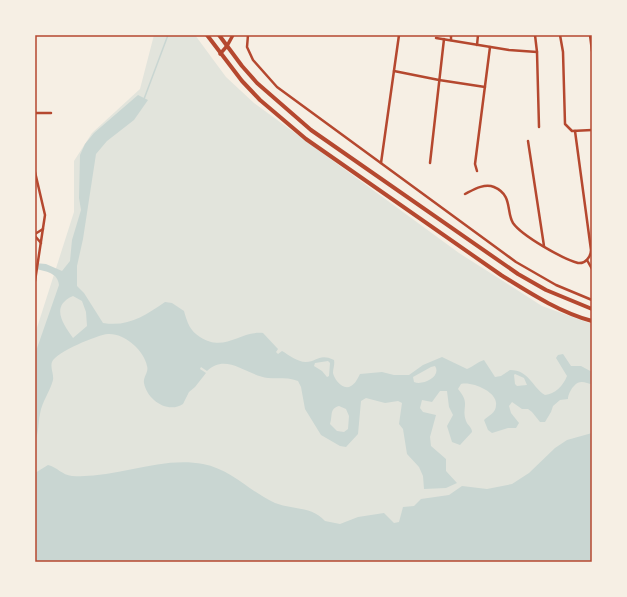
<svg xmlns="http://www.w3.org/2000/svg" width="627" height="597" viewBox="0 0 627 597" font-family="Roboto,sans-serif">
	<style>
		.green { fill: #e2e4dc }
		.water { fill: #c9d6d2; fill-rule: evenodd }
		.lines { fill: none; stroke-linecap: round; stroke-linejoin: round }
		.stream { stroke: #c9d6d2; stroke-width: 1.5 }
		.minor { stroke: #b5482f; stroke-width: 2.5 }
		.tertiary { stroke: #b5482f; stroke-width: 3.5 }
		.secondary { stroke: #b5482f; stroke-width: 4 }
		.neatline { fill: none; stroke: #b5482f; stroke-width: 1.5 }
	</style>
	<rect width="100%" height="100%" fill="#f6efe4"/>
	<polygon class="green" points="154,35 195,35 226,77 254,103 459,253 542,306 592,324 592,562 35,562 35,334 74,212 74,161 92,133 140,89"/>
	<g class="water">
		<path d="M138 95 148 100 134 120 107 141 96 154 83 239 77 266V286L84 293 103 323C129 327 144 316 165 302L172 303 184 311C187 322 190 331 200 337 225 353 239 331 263 333L278 349 276 352 278 354 282 351C289 355 297 362 306 362 317 362 319 353 334 360 335 365 333 368 333 373 334 379 343 391 351 386 355 384 358 378 360 374L382 372 394 375H409L423 365 442 357 467 369C473 367 477 362 484 360L495 377 501 376 510 370C529 370 532 387 545 395 555 394 563 386 567 376L556 358 558 355 563 354 571 366H581L592 372V384C589 384 585 382 582 382 575 381 568 393 568 399L560 400 553 406 551 412 545 422H540L532 412 528 409H522L512 402 509 406 511 413 519 423 516 428H508L492 433 488 430 484 420C489 415 496 413 496 405 498 392 472 381 461 384L458 389C471 404 461 407 466 421 468 426 472 427 472 432L460 445 452 442 447 426 453 415 449 407 447 391H440L432 402 422 400 420 408 423 412 436 415 430 437 431 446 446 459V471L457 483 446 488 424 489 423 476 419 467 407 454 403 429 399 424 402 403 398 401 385 403 366 398 361 401 358 434 346 447 340 446 321 435 305 409 301 387 298 381C288 377 278 379 268 378 248 376 226 352 207 371L201 367 200 369 206 373 195 387 189 392 183 404C168 414 147 400 144 383 143 377 149 372 147 366 144 350 124 333 108 334 97 335 56 352 52 362 50 368 54 374 53 380 50 392 42 401 40 414 38 422 39 433 35 440V354L59 285C58 273 46 271 35 269V263L46 264 62 271 70 261 72 240 81 210 79 198 80 155 85 144 94 133ZM73 296 82 301 86 312 87 326 73 338C63 324 50 306 73 296ZM328 361 330 363 329 376 327 377 322 371 314 366 315 363ZM435 366C442 377 422 386 414 382L413 377 431 367ZM515 374 524 378 527 385 517 386 515 384 514 375ZM339 406 346 409 349 416 348 429 344 432 337 431 330 424C333 415 329 409 339 406Z"/>
		<path d="M592 433V562H35V473L48 465C57 467 62 475 72 476 116 479 159 456 203 464 231 469 250 492 275 503 293 510 312 506 325 521L340 524 358 517 384 513 394 523 399 522 403 507 414 506 421 499 449 495 462 486 487 489 512 484 529 473 555 448 567 440Z"/>
	</g>
	<g class="lines">
		<polyline class="stream" points="144,99 168,35"/>
		<g class="minor">
			<polyline points="248,35 247,47 253,60 277,87 516,262 556,285 592,300"/>
			<polyline points="535,35 537,52 539,127"/>
			<polyline points="560,35 563,52 565,124 572,131 592,130"/>
			<polyline points="590,35 592,51"/>
			<polyline points="436,38 509,50 537,52"/>
			<polyline points="451,40 451,35"/>
			<polyline points="477,45 478,35"/>
			<polyline points="394,71 439,80 485,87"/>
			<polyline points="35,113 51,113"/>
			<polyline points="528,141 544,246"/>
			<polyline points="381,163 399,35"/>
			<polyline points="430,163 444,39"/>
			<polyline points="477,171 475,164 490,47"/>
			<polyline points="35,172 45,215 35,281"/>
			<path d="M465 194C473 190 484 183 494 187 513 195 506 212 513 223 522 236 563 259 578 263 586 264 591 256 591 250L575 131"/>
			<polyline points="35,234 43,229"/>
			<polyline points="35,236 41,243"/>
			<polyline points="587,260 592,269"/>
		</g>
		<polyline class="tertiary" points="220,54 227,46 233,35"/>
		<g class="secondary">
			<path d="M207 35 242 81 260 100 306 139 501 275C530 293 559 312 592 321"/>
			<polyline points="219,35 242,66 257,83 311,130 518,274 546,290 592,309"/>
		</g>
	</g>
	<rect width="627" height="597" fill="none" stroke="#f6efe4" stroke-width="72"/>
	<rect x="36" y="36" width="555" height="525" class="neatline"/>
</svg>
